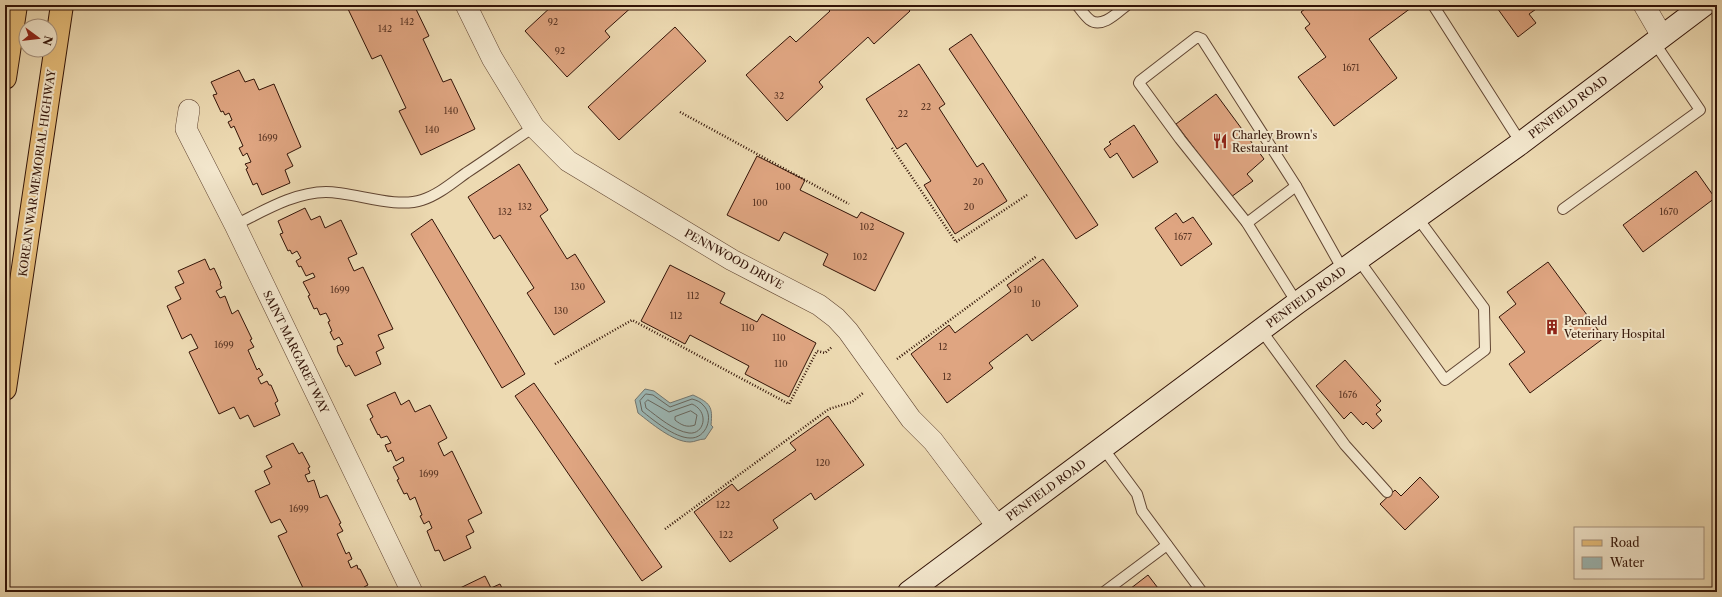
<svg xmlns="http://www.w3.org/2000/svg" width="1722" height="597" viewBox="0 0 1722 597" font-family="'Libre Caslon Text',serif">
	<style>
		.water { fill: #9cb8b6; stroke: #727670 }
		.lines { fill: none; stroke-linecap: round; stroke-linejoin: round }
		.shore { stroke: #67665e; stroke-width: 1 }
		.building { fill: #dfa581; stroke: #321307 }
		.lane-casing { stroke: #614532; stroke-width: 12 }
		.street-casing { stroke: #614532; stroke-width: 22 }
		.secondary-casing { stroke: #321307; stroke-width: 24 }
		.primary-casing { stroke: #321307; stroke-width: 24 }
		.path { stroke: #321307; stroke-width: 2.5; stroke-dasharray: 1 2; stroke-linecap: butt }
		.lane { stroke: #f3e7cd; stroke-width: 10 }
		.street { stroke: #f3e7cd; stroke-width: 21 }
		.secondary { stroke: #f3e7cd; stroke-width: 22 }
		.primary { stroke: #e6bd79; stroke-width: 22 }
		.labels { text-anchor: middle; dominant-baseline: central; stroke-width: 4; stroke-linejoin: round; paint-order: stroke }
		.number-label { font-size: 9px; fill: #5d3826 }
		.street-label { font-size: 11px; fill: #321307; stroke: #f3e7cd }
		.poi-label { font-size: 11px; fill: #321307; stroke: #f3e7cd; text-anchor: start }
	</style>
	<rect width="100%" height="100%" fill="#eddab2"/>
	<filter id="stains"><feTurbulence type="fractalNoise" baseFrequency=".005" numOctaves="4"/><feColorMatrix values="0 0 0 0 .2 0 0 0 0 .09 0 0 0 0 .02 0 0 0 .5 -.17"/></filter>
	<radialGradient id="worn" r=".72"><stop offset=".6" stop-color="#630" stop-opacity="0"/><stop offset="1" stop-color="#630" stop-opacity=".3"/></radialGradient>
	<path class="water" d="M645 389 654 391 670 403 693 395C710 403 713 406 711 425L713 427 705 439C699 439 695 442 690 442 673 442 651 423 638 413L635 400Z"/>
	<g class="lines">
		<g class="shore">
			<path d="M646 394 653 395 670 407 692 399C696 400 701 402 703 405 715 416 706 439 690 438 675 438 653 420 642 411L640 401Z"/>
			<path d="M648 400 669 412 692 404C710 412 704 435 689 433 674 431 658 417 646 408L645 403Z"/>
			<path d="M691 411 697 415 695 425C687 428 681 425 675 420V417Z"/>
		</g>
	</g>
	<g class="building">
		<polygon points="356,5 414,5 429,36 423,39 443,82 451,79 475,129 421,155 399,111 406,108 381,55 372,59 348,9"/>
		<polygon points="553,5 634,5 605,31 610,37 567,77 525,31"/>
		<polygon points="824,5 905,5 910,11 874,44 868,37 819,82 823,87 787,121 746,75 790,36 796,42 830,11"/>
		<polygon points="1310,5 1415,5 1369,39 1397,78 1334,126 1298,77 1326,57 1305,28 1310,24 1301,12"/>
		<polygon points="1495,5 1542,5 1529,14 1536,23 1518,37"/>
		<polygon points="675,27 706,61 619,140 588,107"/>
		<polygon points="971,34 1098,225 1076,239 949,49"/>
		<polygon points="919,64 945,104 939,108 977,167 983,163 1007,201 955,234 924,185 931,181 906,143 897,149 866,99"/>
		<polygon points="239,70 245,82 254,79 259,90 274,84 301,147 287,154 293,166 285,170 290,183 262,195 257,183 253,185 246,169 248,168 245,164 251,162 247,153 243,156 239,148 243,146 234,126 231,128 228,122 232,120 229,113 225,115 223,111 221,112 213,95 217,94 211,82"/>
		<polygon points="1216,94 1264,159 1247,174 1253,181 1231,197 1176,124"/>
		<polygon points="1134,125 1158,162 1133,178 1117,153 1110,158 1104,149 1111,144 1109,142"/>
		<polygon points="757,156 805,180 800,190 857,218 861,212 904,233 875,291 823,265 828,254 784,232 779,241 727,215"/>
		<polygon points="519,164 548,210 540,216 567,259 575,254 605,302 554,335 527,293 534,288 500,235 494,239 468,197"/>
		<polygon points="1696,171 1715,198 1643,252 1623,225"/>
		<polygon points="305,208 311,220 320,216 325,228 341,220 357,254 348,258 354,271 363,267 393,329 378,335 384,348 376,352 381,364 355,376 349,365 346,367 338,352 337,346 343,344 339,337 334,340 330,332 332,331 328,322 330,321 326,313 320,315 317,308 314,309 308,296 310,295 303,282 315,277 313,273 306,276 301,266 299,267 296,261 301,258 297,251 292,254 290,250 288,251 280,234 283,233 278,221"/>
		<polygon points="1176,213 1183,223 1193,217 1212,244 1181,266 1155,228"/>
		<polygon points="432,219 525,374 502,388 411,234"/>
		<polygon points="205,259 210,270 214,268 221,283 220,284 222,288 216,291 220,298 225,296 232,314 238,310 252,339 250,340 254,347 248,350 257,370 259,368 263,375 258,378 261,384 267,381 269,385 271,385 278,401 275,403 280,415 254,427 248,415 240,419 234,407 219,414 189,352 198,348 191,334 182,339 167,306 181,299 175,287 184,283 178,271"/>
		<polygon points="1043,259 1078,306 1032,341 1027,334 989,363 993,368 947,403 911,354 949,325 955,333 1011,291 1007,285"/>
		<polygon points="1548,262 1604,338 1530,393 1509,364 1525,352 1499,317 1516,304 1507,292"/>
		<polygon points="670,265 725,293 720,303 757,322 762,314 816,343 789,397 745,374 749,366 690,335 685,344 641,321"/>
		<polygon points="1345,360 1381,401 1376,405 1381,410 1376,414 1382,421 1373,429 1366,422 1363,425 1351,412 1344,419 1316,386"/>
		<polygon points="534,383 662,567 642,581 515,396"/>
		<polygon points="395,392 401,405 409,400 415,412 430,405 447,438 438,443 444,456 452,451 482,513 468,520 474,532 466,536 471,548 444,561 439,550 435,551 427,531 432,528 429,521 424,524 420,516 422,515 415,497 410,500 407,493 404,494 397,480 399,479 393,467 404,461 403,457 396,461 391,450 388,452 385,445 391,443 387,436 381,438 379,434 378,435 370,419 373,417 367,405"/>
		<polygon points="828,416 864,465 815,500 811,493 773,520 778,528 730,562 694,512 732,484 738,491 796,450 790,443"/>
		<polygon points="293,443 299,454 302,452 310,467 308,468 310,473 305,475 308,482 314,480 320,498 327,495 341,523 339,524 343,531 337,534 346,554 349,552 352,559 348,561 351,568 357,565 358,569 360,569 368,585 364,587 366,592 305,592 278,536 287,532 280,519 271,523 255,491 270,484 264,471 272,467 266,456"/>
		<polygon points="1420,477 1439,497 1405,530 1380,504 1395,490 1401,496"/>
		<polygon points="1148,575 1161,592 1126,592"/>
		<polygon points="485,576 491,588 500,584 504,592 459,592 458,589"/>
	</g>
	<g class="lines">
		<g class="lane-casing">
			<g id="lane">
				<path d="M1077 5C1081 10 1085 16 1090 20 1102 29 1118 12 1127 5"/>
				<polyline points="1433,5 1521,143"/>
				<polyline points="1563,209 1700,110 1654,42"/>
				<polyline points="1247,223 1296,186"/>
				<path d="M235 225C262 212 294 192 326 192 354 192 395 209 422 200 438 195 452 183 466 173 489 158 511 142 534 127"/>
				<polyline points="1358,259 1445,380 1485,350 1484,308 1417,217"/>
				<polyline points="1297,303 1247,223 1180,139 1139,83 1140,81 1197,37 1202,39 1296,186 1343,270"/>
				<polyline points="1261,330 1345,445 1387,492"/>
				<polyline points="1103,448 1137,494 1142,511 1202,592"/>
				<polyline points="1104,592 1167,545"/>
			</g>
		</g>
		<g class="street-casing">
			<g id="street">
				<polyline points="466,5 492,58 534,127 568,161 732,260 819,305 836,318 848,331 911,419 933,441 997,526"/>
				<polyline points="1644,5 1662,36"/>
				<polyline points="189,110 186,129 235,225 412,592"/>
			</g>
		</g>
		<g class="secondary-casing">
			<polyline id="secondary" points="909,592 1297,303 1521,143 1704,5"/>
		</g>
		<g class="primary-casing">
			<g id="primary">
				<polyline points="5,78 16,5"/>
				<polyline points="5,389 62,5"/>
			</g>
		</g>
		<g class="path">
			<polyline points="680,112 849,204"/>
			<polyline points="892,148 956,242 1027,195"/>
			<polyline points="897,359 1037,256"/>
			<polyline points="555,364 632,320 789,404 817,351 825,353 832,347"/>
			<polyline points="665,529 829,409 852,402 863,393"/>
		</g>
		<use href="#lane" class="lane"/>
		<use href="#street" class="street"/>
		<use href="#secondary" class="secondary"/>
		<use href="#primary" class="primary"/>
	</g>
	<defs>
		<g id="restaurant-bare" transform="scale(1.2)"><path d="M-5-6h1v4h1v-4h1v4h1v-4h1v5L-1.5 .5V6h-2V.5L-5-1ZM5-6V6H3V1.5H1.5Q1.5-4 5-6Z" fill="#8f2418" stroke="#f3e7cd" stroke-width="2.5" paint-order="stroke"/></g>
		<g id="building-bare" transform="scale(1.2)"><path d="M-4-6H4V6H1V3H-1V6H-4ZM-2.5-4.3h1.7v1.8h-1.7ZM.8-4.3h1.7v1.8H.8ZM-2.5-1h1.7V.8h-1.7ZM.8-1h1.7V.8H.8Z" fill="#8f2418" stroke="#f3e7cd" stroke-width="2.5" paint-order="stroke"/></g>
	</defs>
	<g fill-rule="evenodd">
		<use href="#restaurant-bare" x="1220" y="141"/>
		<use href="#building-bare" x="1552" y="327"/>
	</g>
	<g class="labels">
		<g class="number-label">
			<text x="407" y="21">142</text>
			<text x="553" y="21">92</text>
			<text x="385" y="28">142</text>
			<text x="560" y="50">92</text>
			<text x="1351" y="67">1671</text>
			<text x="779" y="95">32</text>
			<text x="926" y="106">22</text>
			<text x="451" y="110">140</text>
			<text x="903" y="113">22</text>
			<text x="432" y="129">140</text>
			<text x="268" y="137">1699</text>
			<text x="978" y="181">20</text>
			<text x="783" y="186">100</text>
			<text x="760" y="202">100</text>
			<text x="525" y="206">132</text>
			<text x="969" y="206">20</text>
			<text x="505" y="211">132</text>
			<text x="1669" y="211">1670</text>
			<text x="867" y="226">102</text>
			<text x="1183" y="236">1677</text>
			<text x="860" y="256">102</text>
			<text x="578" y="286">130</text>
			<text x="340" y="289">1699</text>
			<text x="1018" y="289">10</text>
			<text x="693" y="295">112</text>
			<text x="1036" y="303">10</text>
			<text x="561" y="310">130</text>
			<text x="676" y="315">112</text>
			<text x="748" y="327">110</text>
			<text x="779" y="337">110</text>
			<text x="224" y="344">1699</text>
			<text x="943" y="346">12</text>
			<text x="781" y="363">110</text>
			<text x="947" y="376">12</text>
			<text x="1348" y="394">1676</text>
			<text x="823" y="462">120</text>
			<text x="429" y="473">1699</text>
			<text x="723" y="504">122</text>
			<text x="299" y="508">1699</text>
			<text x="726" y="534">122</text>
		</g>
		<g class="street-label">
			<text transform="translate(1568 107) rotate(-37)">PENFIELD ROAD</text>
			<text transform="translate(37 173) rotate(-82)">KOREAN WAR MEMORIAL HIGHWAY</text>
			<text transform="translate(734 259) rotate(29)">PENNWOOD DRIVE</text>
			<text transform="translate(1306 297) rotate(-36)">PENFIELD ROAD</text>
			<text transform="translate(296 352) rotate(64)">SAINT MARGARET WAY</text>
			<text transform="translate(1046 490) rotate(-36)">PENFIELD ROAD</text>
		</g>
		<g class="poi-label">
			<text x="1232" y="135">Charley Brown's<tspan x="1232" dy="13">Restaurant</tspan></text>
			<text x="1564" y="321">Penfield<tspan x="1564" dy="13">Veterinary Hospital</tspan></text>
		</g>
	</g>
	<rect width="1722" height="597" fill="none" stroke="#eddab2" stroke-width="20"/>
	<rect x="6" y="6" width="1710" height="585" fill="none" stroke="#321307" stroke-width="2"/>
	<rect x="10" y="10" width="1702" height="577" fill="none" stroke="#321307"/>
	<rect x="1574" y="527" width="130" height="52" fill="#f3e7cd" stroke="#a6927e"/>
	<rect x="1582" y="540" width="20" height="6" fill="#e6bd79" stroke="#a6927e"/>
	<text x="1610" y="547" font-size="12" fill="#321307">Road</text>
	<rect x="1582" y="557" width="20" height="12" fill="#9cb8b6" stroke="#a6927e"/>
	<text x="1610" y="567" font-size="12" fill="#321307">Water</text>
	<g transform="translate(38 38) rotate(105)"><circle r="19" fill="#f3e7cd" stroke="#a6927e"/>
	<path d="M0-3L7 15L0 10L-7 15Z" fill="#8f2418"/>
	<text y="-6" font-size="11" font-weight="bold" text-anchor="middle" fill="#321307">N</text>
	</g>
	<rect width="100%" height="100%" filter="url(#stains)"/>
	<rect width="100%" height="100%" fill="url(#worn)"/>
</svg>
